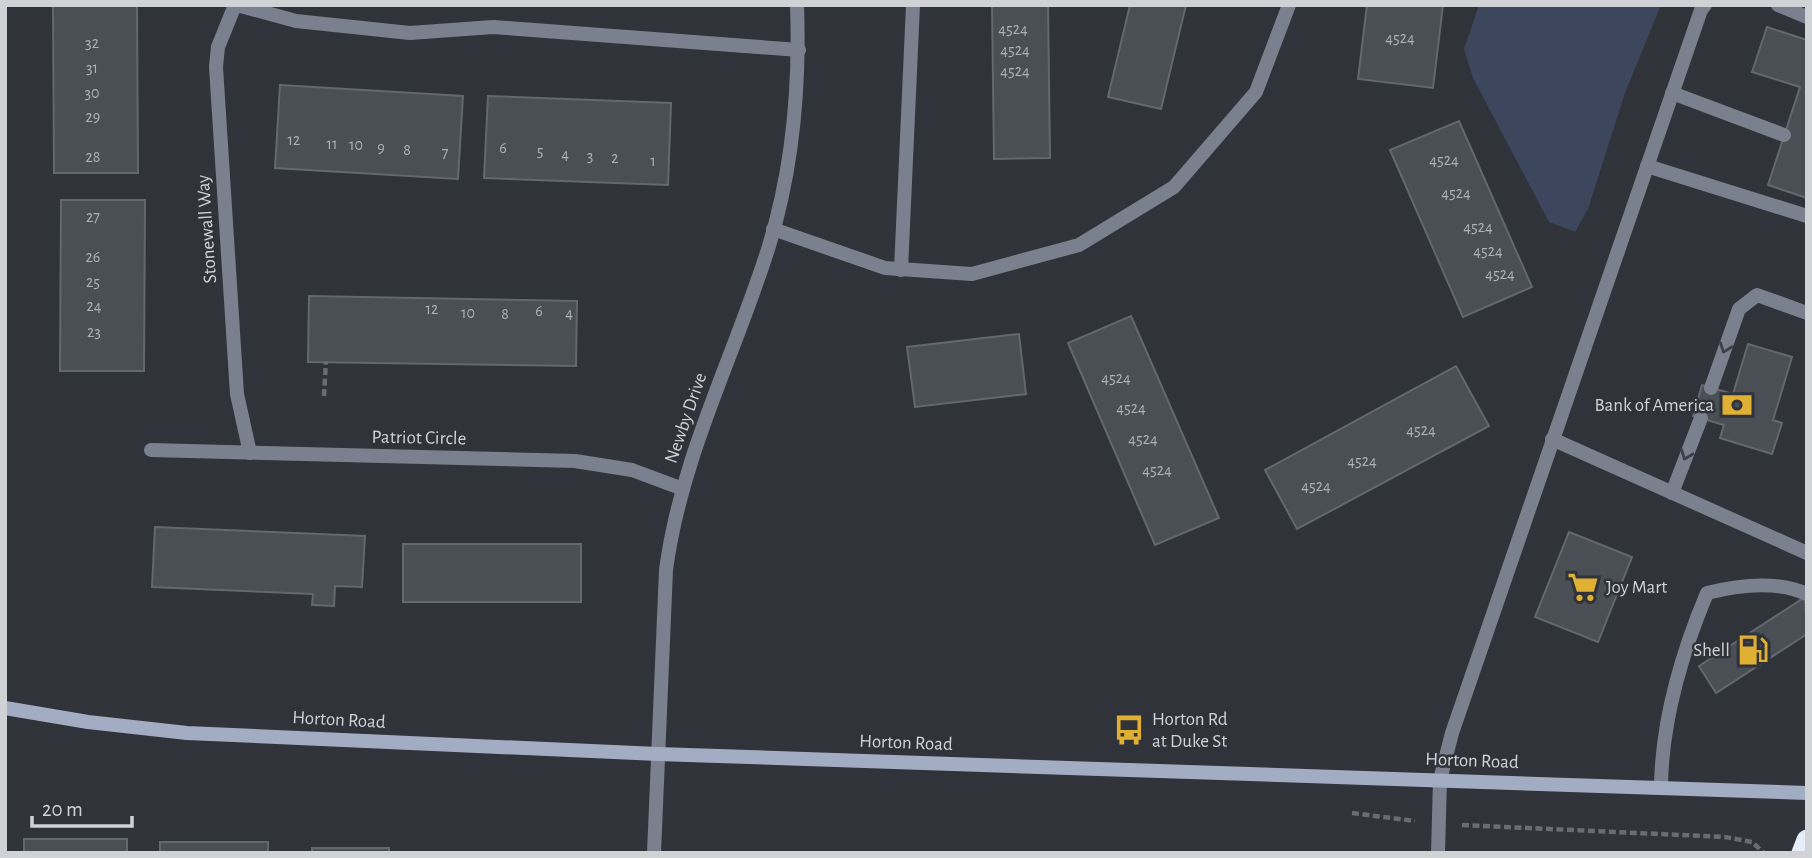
<svg xmlns="http://www.w3.org/2000/svg" width="1812" height="858" viewBox="0 0 1812 858" font-family="'Alegreya Sans',sans-serif">
	<style>
		.green { fill: #3c465c }
		.building { fill: #4a4e55; stroke: #63676e; stroke-width: 2 }
		.lines { fill: none; stroke-linecap: round; stroke-linejoin: round }
		.path { stroke: #6a6c72; stroke-width: 4.5; stroke-dasharray: 7 3.5; stroke-linecap: butt }
		.lane { stroke: #7a808e; stroke-width: 14 }
		.street { stroke: #7a808e; stroke-width: 14 }
		.secondary { stroke: #a2acc2; stroke-width: 14 }
		.highway { stroke: #e6edfa; stroke-width: 21 }
		.oneway { stroke: #3b3f46 }
		.labels { text-anchor: middle; dominant-baseline: central; stroke-width: 5; stroke-linejoin: round; paint-order: stroke }
		.number-label { font-size: 16px; fill: #aeb1b6 }
		.street-label { font-size: 19px; fill: #d0d2d6; stroke: #303339 }
		.poi-label { font-size: 19px; fill: #d0d2d6; stroke: #303339; text-anchor: end }
	</style>
	<rect width="100%" height="100%" fill="#303339"/>
	<polygon class="green" points="1479,5 1661,5 1625,93 1588,209 1575,232 1549,222 1473,78 1464,49"/>
	<g class="building">
		<polygon points="53,5 137,5 138,173 54,173"/>
		<polygon points="992,5 1048,5 1050,158 994,159"/>
		<polygon points="1130,5 1186,5 1161,109 1108,97"/>
		<polygon points="1367,5 1443,5 1433,88 1358,79"/>
		<polygon points="1767,27 1807,40 1807,198 1768,185 1800,87 1752,72"/>
		<polygon points="280,85 463,96 458,179 275,168"/>
		<polygon points="488,96 671,103 668,185 484,178"/>
		<polygon points="1459,121 1532,287 1463,317 1390,150"/>
		<polygon points="61,200 145,200 144,371 60,371"/>
		<polygon points="309,296 577,301 576,366 308,362"/>
		<polygon points="1131,316 1219,518 1155,545 1068,343"/>
		<polygon points="1019,334 1026,394 915,407 907,347"/>
		<polygon points="1748,344 1792,357 1773,420 1782,423 1772,454 1720,438 1724,425 1693,416 1702,385 1733,394"/>
		<polygon points="1456,366 1489,426 1297,529 1265,470"/>
		<polygon points="155,527 365,536 362,587 335,586 334,606 312,605 313,594 152,587"/>
		<polygon points="1569,532 1632,557 1598,642 1535,617"/>
		<rect x="403" y="544" width="178" height="58"/>
		<polygon points="1805,597 1807,634 1716,693 1699,666"/>
		<rect x="24" y="839" width="103" height="14"/>
		<rect x="160" y="842" width="108" height="11"/>
		<rect x="312" y="848" width="77" height="5"/>
	</g>
	<g class="lines">
		<g class="path">
			<polyline points="324,396 326,362"/>
			<polyline points="1352,813 1415,821"/>
			<polyline points="1462,825 1725,837 1752,842 1764,853"/>
		</g>
		<g class="lane">
			<polyline points="1778,5 1807,17"/>
			<polyline points="1672,93 1784,135"/>
			<polyline points="1647,166 1807,216"/>
			<polyline points="773,229 885,268 972,274 1079,245 1174,187 1256,92 1289,5"/>
			<polyline points="901,270 913,5"/>
			<polyline points="1711,388 1739,309 1757,295 1807,313"/>
			<polyline points="1552,439 1807,553"/>
			<polyline points="1672,493 1701,418"/>
			<path d="M1661 786C1662 719 1681 655 1707 593 1739 585 1776 580 1807 594"/>
			<polyline points="1438,853 1440,780 1452,733 1701,10 1705,5"/>
		</g>
		<g class="street">
			<polyline points="235,5 218,47 216,67 237,394 250,453"/>
			<polyline points="237,5 296,21 410,33 493,27 799,50"/>
			<polyline points="151,450 575,461 632,470 683,489"/>
			<path d="M654 853 666 570C681 456 735 355 769 246 793 168 800 87 797 5"/>
		</g>
		<polyline class="secondary" points="5,708 88,722 187,733 658,754 1807,793"/>
		<polyline class="highway" points="1802,853 1807,840"/>
	</g>
	<defs><path id="oneway-chevron" d="M-2-3.5L2.5 0L-2 3.5" fill="none" stroke-width="1.6" stroke-linecap="round" stroke-linejoin="round" transform="scale(1.75)"/></defs>
	<g class="oneway">
		<use href="#oneway-chevron" transform="translate(1725 348) rotate(110)"/>
		<use href="#oneway-chevron" transform="translate(1686 455) rotate(111)"/>
	</g>
	<defs>
		<g id="bank-bare" transform="scale(2.415)"><path d="M-6-4H6V4H-6ZM0-2.3a2.3 2.3 0 1 0 0 4.6a2.3 2.3 0 1 0 0-4.6Z" fill="#e0b034" stroke="#303339" stroke-width="2.5" paint-order="stroke"/></g>
		<g id="supermarket-bare" transform="scale(2.415)"><path d="M-6-5.5h2.5l.6 2H6L4.5 2H-2.5L-4.4-4H-6ZM-1.5 3.2a1.3 1.3 0 1 0 .1 0ZM3 3.2a1.3 1.3 0 1 0 .1 0Z" fill="#e0b034" stroke="#303339" stroke-width="2.5" paint-order="stroke"/></g>
		<g id="fuel-bare" transform="scale(2.415)"><path d="M-5.5-6h7V0h2V4h1.3V-2.5L3-4.5l.8-.8L6-3V5H2.5V1h-1V6h-7ZM-4.2-4.7v3.2H.2V-4.7Z" fill="#e0b034" stroke="#303339" stroke-width="2.5" paint-order="stroke"/></g>
		<g id="bus-bare" transform="scale(2.415)"><path d="M-5-6H5V4H4V6H2V4H-2V6H-4V4H-5ZM-3.5-4V0h7V-4ZM-3.5 1.2v1.5H-2V1.2ZM2 1.2v1.5H3.5V1.2Z" fill="#e0b034" stroke="#303339" stroke-width="2.5" paint-order="stroke"/></g>
	</defs>
	<g fill-rule="evenodd">
		<use href="#bank-bare" x="1737" y="405"/>
		<use href="#supermarket-bare" x="1583" y="587"/>
		<use href="#fuel-bare" x="1753" y="650"/>
		<use href="#bus-bare" x="1129" y="730"/>
	</g>
	<g class="labels">
		<g class="number-label">
			<text x="1013" y="29">4524</text>
			<text x="1400" y="38">4524</text>
			<text x="92" y="43">32</text>
			<text x="1015" y="50">4524</text>
			<text x="92" y="68">31</text>
			<text x="1015" y="71">4524</text>
			<text x="92" y="93">30</text>
			<text x="93" y="117">29</text>
			<text x="294" y="140">12</text>
			<text x="332" y="144">11</text>
			<text x="356" y="145">10</text>
			<text x="381" y="148">9</text>
			<text x="503" y="148">6</text>
			<text x="407" y="150">8</text>
			<text x="540" y="151">5</text>
			<text x="445" y="153">7</text>
			<text x="565" y="154">4</text>
			<text x="590" y="156">3</text>
			<text x="93" y="157">28</text>
			<text x="615" y="158">2</text>
			<text x="1444" y="160">4524</text>
			<text x="653" y="161">1</text>
			<text x="1456" y="193">4524</text>
			<text x="93" y="217">27</text>
			<text x="1478" y="227">4524</text>
			<text x="1488" y="251">4524</text>
			<text x="93" y="257">26</text>
			<text x="1500" y="274">4524</text>
			<text x="93" y="282">25</text>
			<text x="94" y="306">24</text>
			<text x="432" y="309">12</text>
			<text x="539" y="311">6</text>
			<text x="468" y="313">10</text>
			<text x="569" y="313">4</text>
			<text x="505" y="314">8</text>
			<text x="94" y="332">23</text>
			<text x="1116" y="378">4524</text>
			<text x="1131" y="408">4524</text>
			<text x="1421" y="430">4524</text>
			<text x="1143" y="439">4524</text>
			<text x="1362" y="461">4524</text>
			<text x="1157" y="470">4524</text>
			<text x="1316" y="486">4524</text>
		</g>
		<g class="street-label">
			<text transform="translate(207 229) rotate(-94)">Stonewall Way</text>
			<text transform="translate(686 418) rotate(-71)">Newby Drive</text>
			<text transform="translate(419 438) rotate(1)">Patriot Circle</text>
			<text transform="translate(339 720) rotate(3)">Horton Road</text>
			<text transform="translate(906 743) rotate(2)">Horton Road</text>
			<text transform="translate(1472 761) rotate(2)">Horton Road</text>
		</g>
		<g class="poi-label">
			<text x="1714" y="405">Bank of America</text>
			<text x="1606" y="587" text-anchor="start">Joy Mart</text>
			<text x="1730" y="650">Shell</text>
			<text x="1152" y="719" text-anchor="start">Horton Rd<tspan x="1152" dy="22">at Duke St</tspan></text>
		</g>
	</g>
	<rect width="1812" height="858" fill="none" stroke="#d0d2d6" stroke-width="14"/>
	<path d="M32 816v10h100v-10" fill="none" stroke="#d0d2d6" stroke-width="3.5"/>
	<text x="42" y="816" font-size="21" fill="#d0d2d6" stroke="#303339" stroke-width="5" paint-order="stroke">20 m</text>
</svg>
